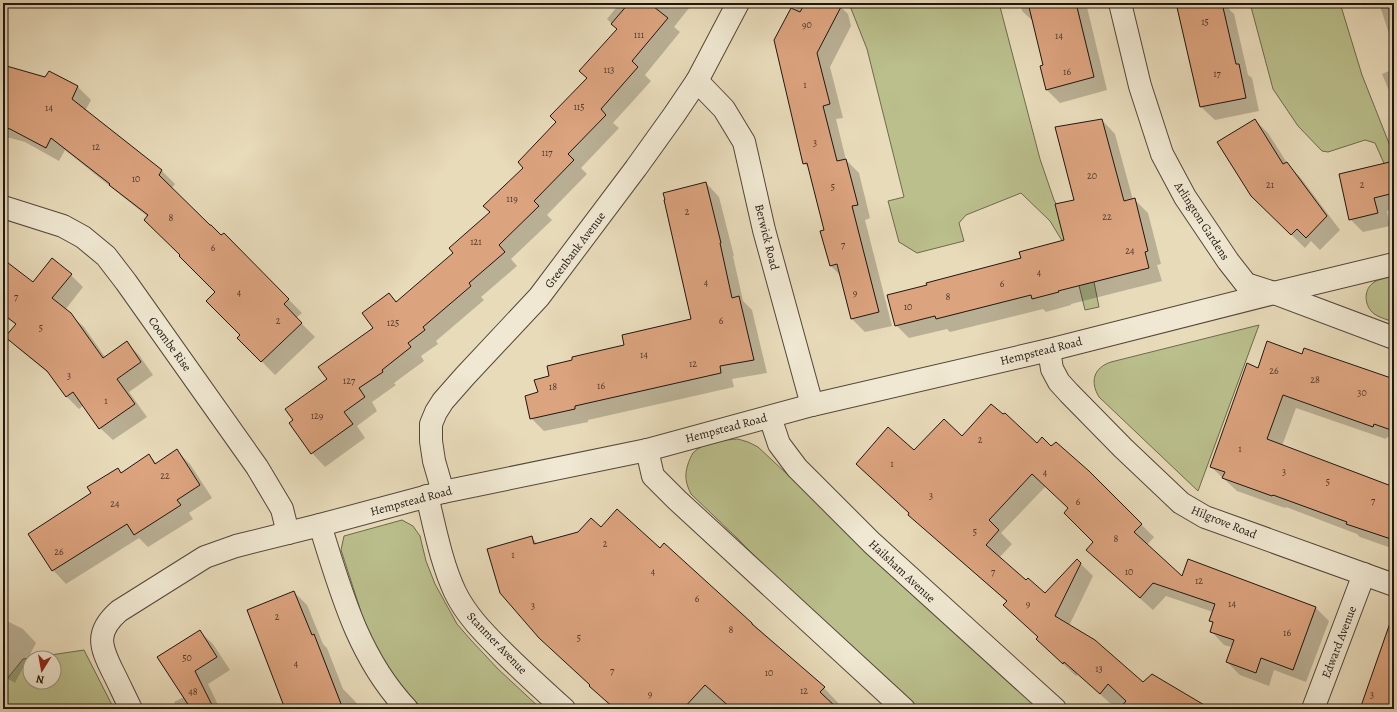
<svg xmlns="http://www.w3.org/2000/svg" width="1397" height="712" viewBox="0 0 1397 712" font-family="Alegreya,serif">
	<style>
		.green { fill: #babf8c; stroke: #6e6a4e }
		.shadow { fill: #0003 }
		.building { fill: #dba37e; stroke: #211610 }
		.lines { fill: none; stroke-linecap: round; stroke-linejoin: round }
		.minor-casing { stroke: #53473a; stroke-width: 24 }
		.minor { stroke: #f0e8d2; stroke-width: 22 }
		.labels { text-anchor: middle; dominant-baseline: central; stroke-width: 4; stroke-linejoin: round; paint-order: stroke }
		.number-label { font-size: 10px; fill: #50392c }
		.street-label { font-size: 12px; fill: #211610; stroke: #f0e8d2 }
	</style>
	<rect width="100%" height="100%" fill="#e8dbba"/>
	<filter id="stains"><feTurbulence type="fractalNoise" baseFrequency=".005" numOctaves="4"/><feColorMatrix values="0 0 0 0 .2 0 0 0 0 .09 0 0 0 0 .02 0 0 0 .5 -.17"/></filter>
	<radialGradient id="worn" r=".72"><stop offset=".6" stop-color="#630" stop-opacity="0"/><stop offset="1" stop-color="#630" stop-opacity=".3"/></radialGradient>
	<g class="green">
		<polygon points="848,3 999,3 1040,159 1054,200 1080,247 1094,282 1099,307 1085,310 1072,257 1050,221 1021,193 966,215 959,223 964,241 917,253 899,242 888,201 904,197 867,49 850,6"/>
		<polygon points="1250,3 1340,3 1362,75 1394,156 1394,186 1375,143 1365,140 1328,152 1322,151 1298,126 1273,89"/>
		<path d="M1394 276V322C1388 320 1381 318 1376 315 1365 309 1362 291 1373 283 1378 279 1387 278 1394 276Z"/>
		<path d="M1259 325 1198 491 1099 397C1090 382 1093 368 1111 362Z"/>
		<path d="M738 439 748 442 758 447 1039 709H918L793 596 737 538 691 494C686 484 684 476 688 464 689 461 691 456 693 453 703 442 724 440 738 439Z"/>
		<polygon points="402,520 413,526 420,536 426,561 435,584 457,624 470,639 498,669 541,709 423,709 412,698 381,660 363,618 341,550 344,536"/>
		<polygon points="84,650 114,709 3,709 3,684 23,659 30,658 30,682 54,682 54,658 31,658"/>
	</g>
	<g class="shadow">
		<polygon points="620,3 693,3 674,27 680,32 645,75 651,81 613,123 619,128 581,168 587,174 547,215 552,220 511,259 517,266 481,297 484,300 436,341 438,344 421,356 424,361 394,383 396,385 372,402 377,411 357,426 365,438 325,467 312,453 328,379 374,329 389,294 397,302 454,253 491,213 558,122 588,79 618,30 607,19"/>
		<polygon points="799,3 837,3 848,14 851,26 830,67 843,118 836,119 846,160 859,173 870,218 865,220 892,326 865,332 852,319 841,276 830,265 825,231 809,168 804,163 795,11"/>
		<polygon points="1021,3 1086,3 1107,90 1060,103 1047,90 1044,66 1034,22 1022,11"/>
		<polygon points="1177,3 1226,3 1227,7 1234,14 1248,75 1252,78 1259,111 1215,120 1201,107"/>
		<polygon points="1377,3 1394,3 1394,49 1380,6"/>
		<polygon points="3,66 46,79 49,72 78,87 91,100 85,111 162,171 175,184 171,189 221,237 224,234 302,313 296,318 315,337 275,375 239,338 241,335 216,292 148,217 65,150 59,161 25,142 3,136"/>
		<polygon points="1394,69 1394,103 1382,74"/>
		<polygon points="1102,120 1115,134 1133,200 1135,200 1148,213 1161,264 1157,265 1162,281 1071,304 1071,305 1046,312 1043,309 950,332 947,329 909,338 896,325 1022,259 1065,241 1075,200"/>
		<polygon points="1255,120 1268,133 1289,166 1300,177 1340,230 1320,250 1311,241 1305,248 1252,196"/>
		<polygon points="1394,162 1394,209 1387,211 1390,226 1363,232 1350,219"/>
		<polygon points="706,183 719,197 734,256 733,256 743,301 752,310 767,373 732,379 734,387 588,420 588,422 544,431 531,418 539,393 550,377 573,361 626,346 692,319"/>
		<polygon points="3,272 33,284 71,275 83,287 65,310 84,327 105,357 127,343 139,355 153,375 129,392 147,417 113,440 100,428 84,405 79,409 66,396 52,376 19,349 7,337 16,325 3,315"/>
		<polygon points="1303,355 1394,382 1394,439 1387,437 1386,439 1296,408 1282,446 1394,488 1394,549 1360,537 1357,534 1286,507 1285,508 1237,491 1211,467 1259,369"/>
		<polygon points="962,437 1037,444 1051,447 1088,472 1154,537 1147,545 1183,578 1189,561 1316,608 1329,621 1306,682 1274,670 1269,686 1240,675 1227,662 1232,647 1224,645 1211,631 1214,624 1210,620 1213,612 1166,596 1153,610 1100,563 1095,542 1069,509 1046,486 1001,533 1012,544 999,558 1026,581 1045,595 1080,563 1093,576 1069,626 1144,684 1209,709 1122,709 1116,704 1113,706 1078,674 1076,676 1050,652 1037,639 1039,638 1004,605 1007,602 923,527 910,514 857,464 914,452"/>
		<polygon points="177,451 190,464 212,498 189,513 193,519 148,547 139,538 66,584 53,570 92,493 118,469 121,473 149,455 157,464"/>
		<polygon points="601,528 660,549 752,623 824,688 844,709 616,709 553,650 531,537 538,544"/>
		<polygon points="294,592 307,605 323,644 327,648 343,689 355,701 360,709 293,709"/>
		<polygon points="3,619 23,629 36,643 15,683 3,676"/>
		<polygon points="199,631 213,644 230,670 208,684 220,709 178,709 174,702 184,697"/>
	</g>
	<g class="building">
		<polygon points="629,3 649,3 668,18 632,61 638,67 601,109 606,115 568,154 574,160 534,201 539,206 499,245 505,252 469,283 471,286 423,327 425,330 408,343 411,347 382,370 383,372 359,388 365,397 344,412 353,424 311,454 289,423 293,420 285,409 327,379 318,367 373,328 362,313 389,293 396,302 453,253 449,248 490,212 483,206 523,168 518,162 556,122 550,116 587,78 579,71 617,29 611,24"/>
		<polygon points="805,3 843,3 817,53 830,104 823,106 837,161 846,159 858,205 852,206 879,312 851,319 837,264 830,266 820,231 824,230 807,163 803,164 774,40 791,8 800,12"/>
		<polygon points="1028,3 1076,3 1094,77 1046,90 1040,66 1043,65"/>
		<polygon points="1176,3 1222,3 1236,64 1239,64 1246,98 1200,107"/>
		<polygon points="3,65 45,77 49,71 78,86 72,99 162,170 159,175 210,225 211,225 221,235 224,233 289,299 284,304 302,323 261,362 237,338 240,335 206,301 215,292 179,256 180,255 144,220 148,215 109,185 110,184 51,138 46,148 10,129 3,127"/>
		<polygon points="1102,119 1124,201 1135,198 1148,251 1145,252 1149,268 1058,291 1059,292 1032,299 1031,295 936,319 935,316 895,326 887,295 927,285 926,283 1021,258 1019,252 1064,240 1055,204 1074,200 1055,127"/>
		<polygon points="1255,119 1283,164 1287,162 1327,216 1306,238 1297,229 1291,235 1251,196 1217,142"/>
		<polygon points="1394,161 1394,193 1374,198 1378,213 1349,220 1339,174"/>
		<polygon points="706,182 721,243 720,243 732,298 739,296 754,360 720,366 721,373 575,406 575,409 530,419 525,396 538,392 534,380 549,376 547,366 572,360 572,357 624,345 622,335 691,319 664,200 665,200 663,193"/>
		<polygon points="52,258 72,274 52,298 71,313 103,358 127,341 141,362 117,379 135,404 99,429 73,392 66,397 47,371 5,337 16,324 3,314 3,259 33,282"/>
		<polygon points="1267,341 1302,354 1304,348 1394,379 1394,431 1374,424 1373,427 1283,395 1267,439 1394,487 1394,540 1346,524 1347,522 1273,495 1272,496 1222,478 1225,472 1210,467 1247,363 1258,368"/>
		<polygon points="991,404 1003,414 1005,413 1037,443 1042,437 1051,446 1056,442 1089,471 1142,524 1134,532 1182,576 1188,559 1316,607 1293,670 1261,658 1256,673 1226,662 1234,640 1210,632 1213,622 1209,621 1215,604 1153,583 1140,598 1086,550 1093,542 1064,513 1068,508 1032,474 989,520 999,530 986,545 1026,580 1028,578 1045,593 1077,559 1081,563 1055,616 1095,640 1143,682 1152,674 1211,709 1119,709 1126,701 1108,684 1100,694 1064,662 1063,664 1036,639 1038,637 1003,605 1007,601 908,515 909,513 856,464 888,427 914,450 944,419 962,436"/>
		<polygon points="177,449 200,485 177,500 181,505 134,535 127,524 52,571 28,534 91,493 87,487 118,468 121,473 149,454 155,464"/>
		<polygon points="617,509 660,548 664,543 752,623 752,624 825,687 820,692 838,709 732,709 705,685 683,709 615,709 589,686 590,685 539,638 500,593 487,549 532,536 534,544 578,532 591,518 601,527"/>
		<polygon points="294,591 312,635 314,634 343,709 285,709 247,610"/>
		<polygon points="1390,623 1394,623 1394,709 1360,709"/>
		<polygon points="200,630 217,657 195,671 214,709 191,709 157,657"/>
	</g>
	<g class="lines">
		<g class="minor-casing">
			<g id="minor">
				<polyline points="1120,3 1140,86 1162,154 1185,197 1228,261 1246,284 1274,293 1394,338"/>
				<polyline points="697,81 724,109 744,142 764,230 812,405"/>
				<polyline points="3,207 63,226 83,237 106,256 126,282 257,467 282,509 288,533"/>
				<polyline points="1049,350 1052,369 1059,382 1069,393 1123,448 1181,503 1205,517 1394,585"/>
				<polyline points="770,417 779,444 797,468 872,543 1055,709"/>
				<polyline points="647,450 653,476 677,500 904,709"/>
				<polyline points="443,492 434,461 431,441 431,424 436,412 443,401 465,376 539,297 636,168 674,115 697,81 738,3"/>
				<path d="M427 496C435 528 441 562 455 592 466 615 484 633 502 651 522 671 543 690 564 709"/>
				<path d="M320 525C341 592 358 657 407 709"/>
				<path d="M131 709C125 697 119 684 113 672 100 646 95 632 119 611L205 557 236 546 320 525 443 492 647 450 812 405 1049 350 1274 293 1394 264"/>
				<polyline points="1313,709 1364,574"/>
			</g>
		</g>
		<use href="#minor" class="minor"/>
	</g>
	<g class="labels">
		<g class="number-label">
			<text x="1205" y="21">15</text>
			<text x="807" y="24">90</text>
			<text x="639" y="34">111</text>
			<text x="1059" y="35">14</text>
			<text x="609" y="69">113</text>
			<text x="1067" y="71">16</text>
			<text x="1217" y="73">17</text>
			<text x="805" y="84">1</text>
			<text x="579" y="106">115</text>
			<text x="49" y="107">14</text>
			<text x="815" y="142">3</text>
			<text x="96" y="146">12</text>
			<text x="547" y="152">117</text>
			<text x="1092" y="175">20</text>
			<text x="136" y="178">10</text>
			<text x="1270" y="184">21</text>
			<text x="1362" y="184">2</text>
			<text x="833" y="186">5</text>
			<text x="512" y="198">119</text>
			<text x="687" y="211">2</text>
			<text x="1107" y="216">22</text>
			<text x="171" y="217">8</text>
			<text x="476" y="241">121</text>
			<text x="843" y="244">7</text>
			<text x="213" y="247">6</text>
			<text x="1130" y="250">24</text>
			<text x="1039" y="272">4</text>
			<text x="706" y="282">4</text>
			<text x="1002" y="283">6</text>
			<text x="239" y="292">4</text>
			<text x="855" y="292">9</text>
			<text x="16" y="296">7</text>
			<text x="948" y="296">8</text>
			<text x="908" y="306">10</text>
			<text x="278" y="320">2</text>
			<text x="721" y="320">6</text>
			<text x="393" y="322">125</text>
			<text x="41" y="327">5</text>
			<text x="644" y="354">14</text>
			<text x="693" y="363">12</text>
			<text x="1274" y="370">26</text>
			<text x="69" y="375">3</text>
			<text x="1315" y="379">28</text>
			<text x="349" y="380">127</text>
			<text x="601" y="385">16</text>
			<text x="553" y="386">18</text>
			<text x="1362" y="392">30</text>
			<text x="106" y="400">1</text>
			<text x="317" y="415">129</text>
			<text x="980" y="439">2</text>
			<text x="1240" y="448">1</text>
			<text x="892" y="463">1</text>
			<text x="1284" y="471">3</text>
			<text x="1045" y="472">4</text>
			<text x="165" y="475">22</text>
			<text x="1328" y="481">5</text>
			<text x="931" y="495">3</text>
			<text x="1373" y="500">7</text>
			<text x="1078" y="501">6</text>
			<text x="115" y="503">24</text>
			<text x="975" y="531">5</text>
			<text x="1116" y="538">8</text>
			<text x="605" y="543">2</text>
			<text x="59" y="551">26</text>
			<text x="513" y="554">1</text>
			<text x="653" y="571">4</text>
			<text x="993" y="571">7</text>
			<text x="1129" y="571">10</text>
			<text x="1199" y="580">12</text>
			<text x="697" y="598">6</text>
			<text x="1028" y="603">9</text>
			<text x="1232" y="603">14</text>
			<text x="533" y="605">3</text>
			<text x="277" y="616">2</text>
			<text x="731" y="629">8</text>
			<text x="1287" y="632">16</text>
			<text x="579" y="637">5</text>
			<text x="187" y="657">50</text>
			<text x="296" y="663">4</text>
			<text x="1099" y="668">13</text>
			<text x="612" y="670">7</text>
			<text x="769" y="672">10</text>
			<text x="804" y="690">12</text>
			<text x="193" y="691">48</text>
			<text x="650" y="693">9</text>
			<text x="1372" y="694">3</text>
		</g>
		<g class="street-label">
			<text transform="translate(1202 221) rotate(57)">Arlington Gardens</text>
			<text transform="translate(767 237) rotate(76)">Berwick Road</text>
			<text transform="translate(575 250) rotate(-53)">Greenbank Avenue</text>
			<text transform="translate(170 344) rotate(54)">Coombe Rise</text>
			<text transform="translate(1041 351) rotate(-14)">Hempstead Road</text>
			<text transform="translate(726 428) rotate(-15)">Hempstead Road</text>
			<text transform="translate(411 501) rotate(-15)">Hempstead Road</text>
			<text transform="translate(1224 522) rotate(22)">Hilgrove Road</text>
			<text transform="translate(902 571) rotate(43)">Hailsham Avenue</text>
			<text transform="translate(1339 642) rotate(-69)">Edward Avenue</text>
			<text transform="translate(497 643) rotate(46)">Stanmer Avenue</text>
		</g>
	</g>
	<rect width="1397" height="712" fill="none" stroke="#e8dbba" stroke-width="16"/>
	<rect x="4" y="4" width="1389" height="704" fill="none" stroke="#211610" stroke-width="2"/>
	<rect x="8" y="8" width="1381" height="696" fill="none" stroke="#211610"/>
	<g transform="translate(42 670) rotate(191)"><circle r="19" fill="#f0e8d2" stroke="#9d9484"/>
	<path d="M0-3L7 15L0 10L-7 15Z" fill="#8f2418"/>
	<text y="-6" font-size="11" font-weight="bold" text-anchor="middle" fill="#211610">N</text>
	</g>
	<rect width="100%" height="100%" filter="url(#stains)"/>
	<rect width="100%" height="100%" fill="url(#worn)"/>
</svg>
